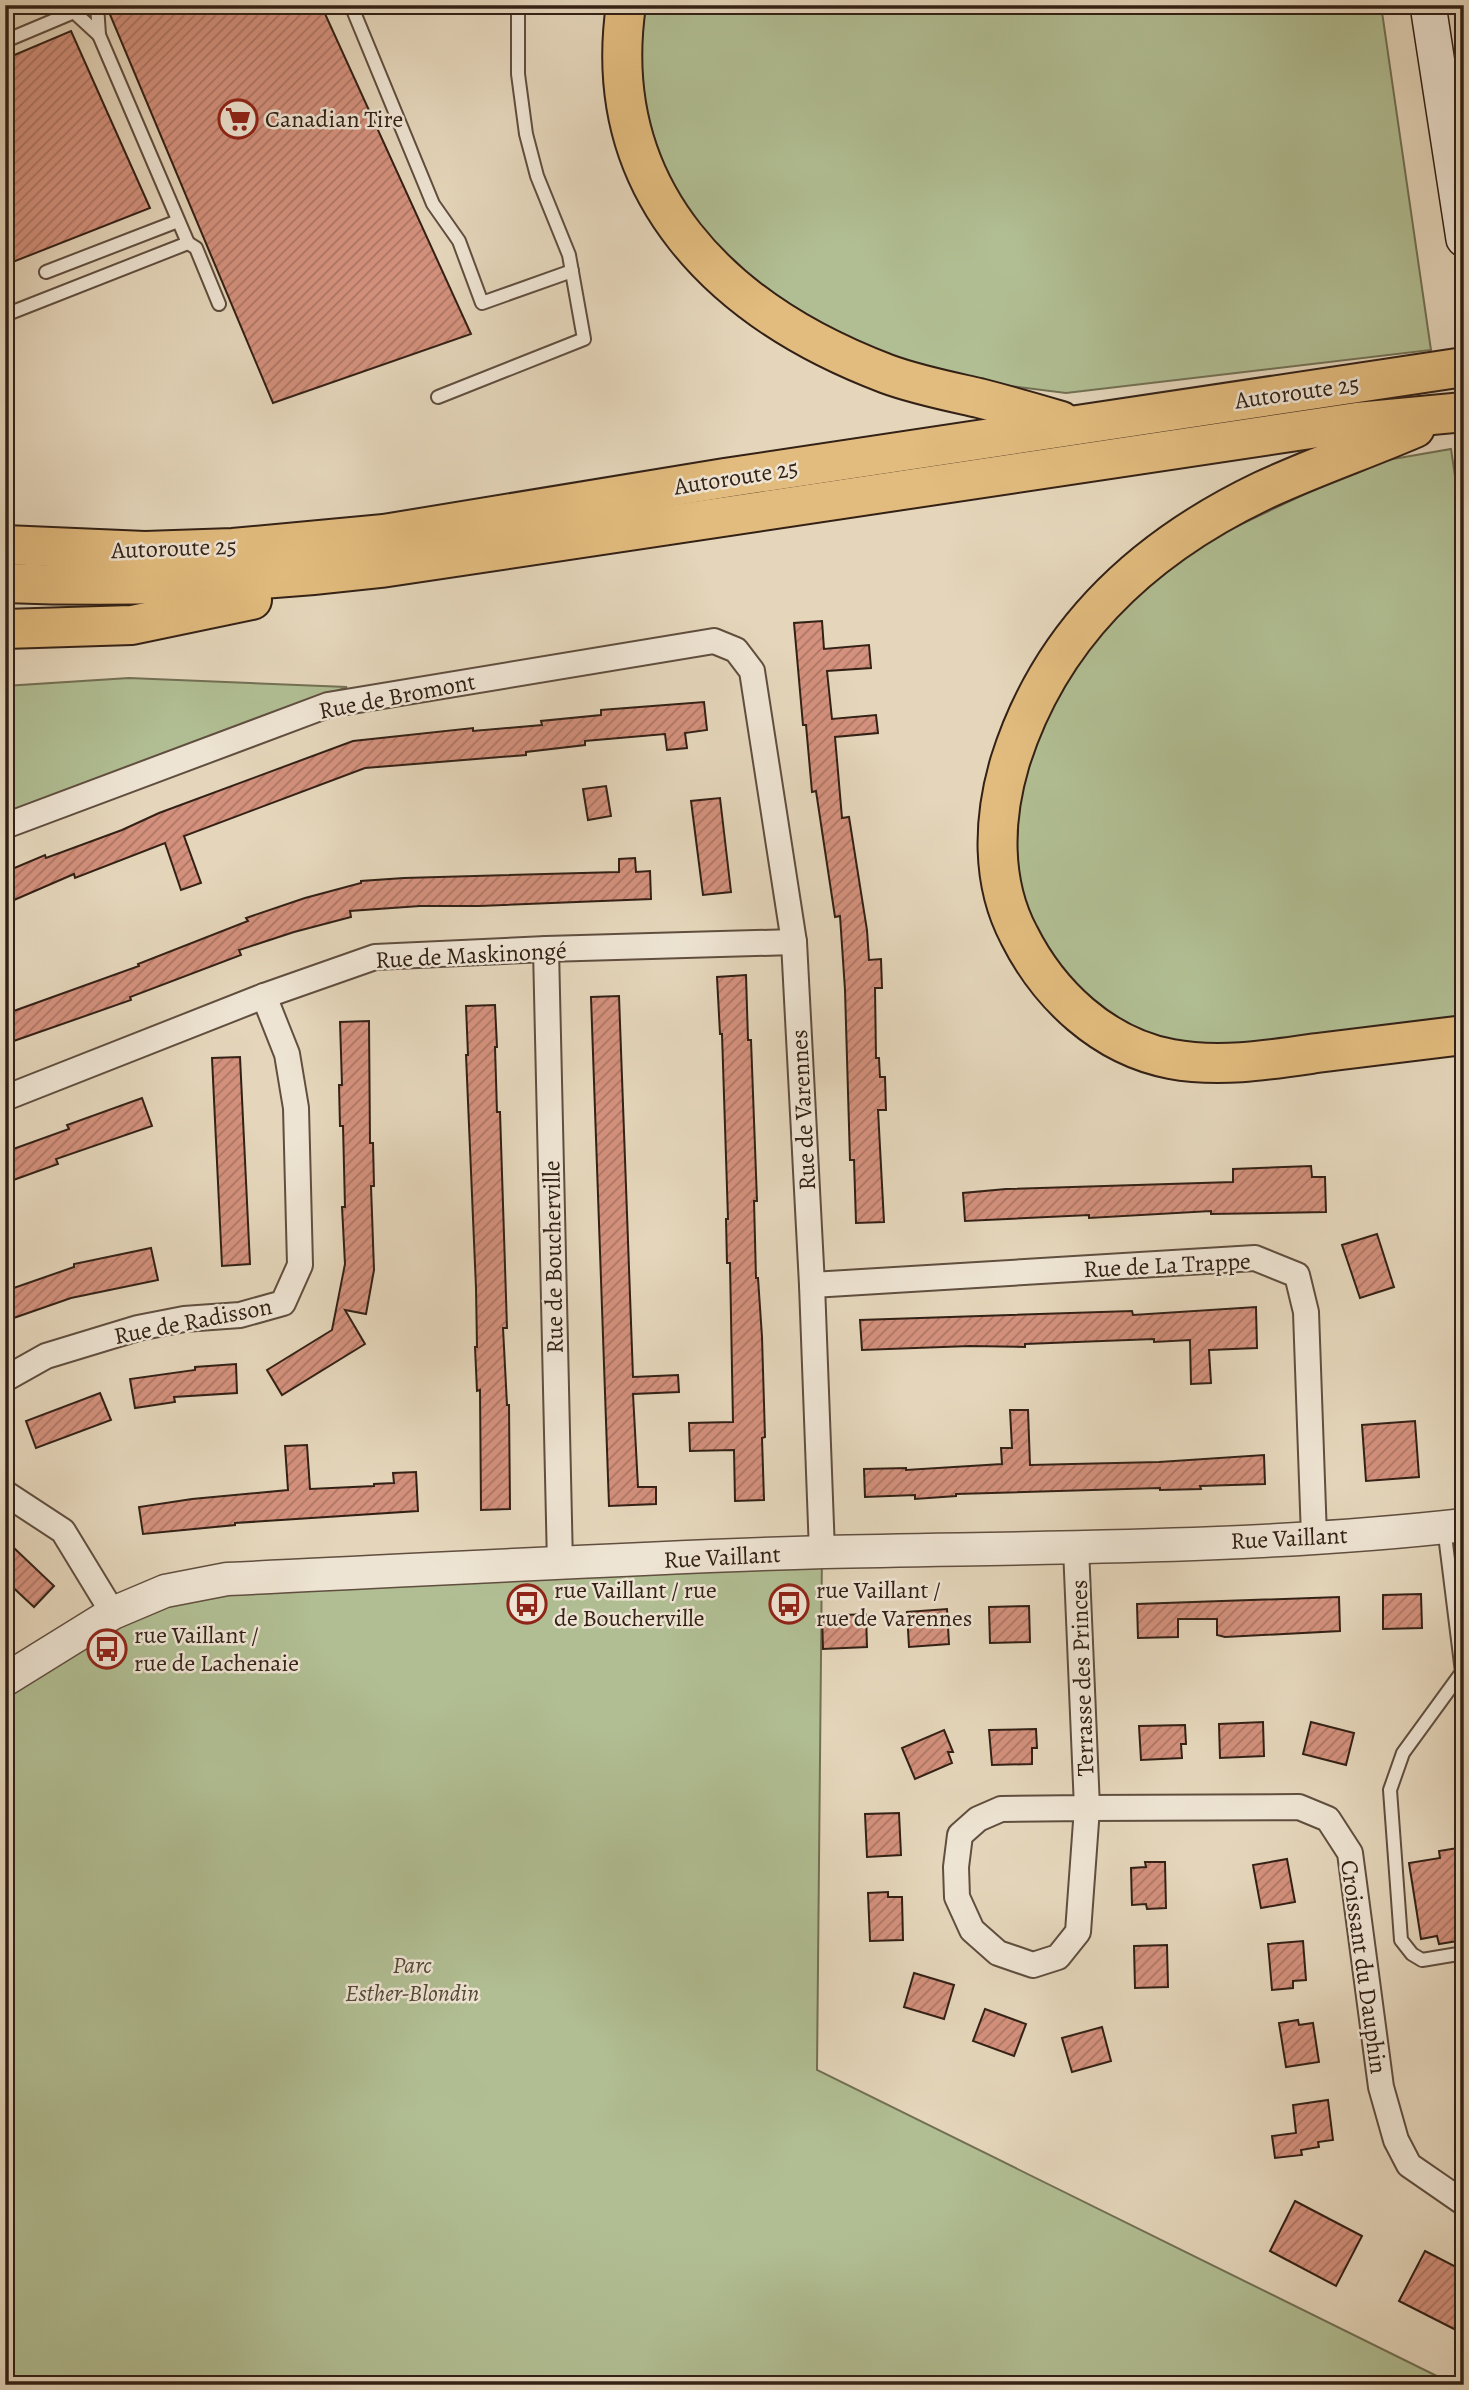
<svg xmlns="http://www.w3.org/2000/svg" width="1469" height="2390" viewBox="0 0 1469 2390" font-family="Alegreya,serif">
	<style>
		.green { fill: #b1be93; stroke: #727054; stroke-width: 2 }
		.building { fill: url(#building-hatch); stroke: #332116; stroke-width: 2 }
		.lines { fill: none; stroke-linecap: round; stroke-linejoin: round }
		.service-casing { stroke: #604e3f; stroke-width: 16 }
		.minor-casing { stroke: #604e3f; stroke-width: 28 }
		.tertiary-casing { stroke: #604e3f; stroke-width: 35 }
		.secondary-casing { stroke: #332116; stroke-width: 38 }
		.motorway-casing { stroke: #332116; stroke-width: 42 }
		.service { stroke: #eee4d3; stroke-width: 12 }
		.minor { stroke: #eee4d3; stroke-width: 24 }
		.tertiary { stroke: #eee4d3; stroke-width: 32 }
		.secondary { stroke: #eee4d3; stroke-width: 35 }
		.motorway { stroke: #e2bb7e; stroke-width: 38 }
		.labels { text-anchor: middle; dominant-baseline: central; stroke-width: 5; stroke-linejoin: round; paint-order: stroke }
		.poi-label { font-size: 24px; fill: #332116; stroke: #eee4d3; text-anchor: start }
		.street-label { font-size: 24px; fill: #332116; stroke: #eee4d3 }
		.park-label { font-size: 24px; font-style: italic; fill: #524835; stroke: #eee4d3 }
	</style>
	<defs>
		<pattern id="building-hatch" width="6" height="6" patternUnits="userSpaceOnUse" patternTransform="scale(1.75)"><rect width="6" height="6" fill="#d4917d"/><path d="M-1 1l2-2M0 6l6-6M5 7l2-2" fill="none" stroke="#ad7665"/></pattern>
	</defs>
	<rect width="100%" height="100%" fill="#e5d6bb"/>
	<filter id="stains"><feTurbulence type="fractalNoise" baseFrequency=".00286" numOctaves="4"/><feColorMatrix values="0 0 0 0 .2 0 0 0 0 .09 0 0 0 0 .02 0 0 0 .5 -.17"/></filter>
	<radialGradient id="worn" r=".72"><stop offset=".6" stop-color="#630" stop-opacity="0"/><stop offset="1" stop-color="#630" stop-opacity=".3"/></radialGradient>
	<g class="green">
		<polygon points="644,5 1381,5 1431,350 1066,393 977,382 880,353 793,312 731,263 686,212 664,169 642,99 641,35"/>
		<polygon points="1451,449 1464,537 1464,1019 1226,1046 1166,1040 1127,1027 1083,998 1033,937 1010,844 1018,771 1042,711 1113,613 1210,539 1370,463"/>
		<polygon points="129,678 347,687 5,823 5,686"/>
		<polygon points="822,1552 817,2070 1455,2385 5,2385 5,1677 165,1591"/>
	</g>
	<g class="building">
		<polygon points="106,5 321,5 471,334 273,403"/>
		<polygon points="71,31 150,208 5,265 5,59"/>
		<polygon points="822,621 824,649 869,645 871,668 827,671 832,719 876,715 878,733 835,737 842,818 849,817 867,930 869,960 881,959 882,988 875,988 876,1058 879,1058 880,1077 885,1077 886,1110 878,1110 884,1222 856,1223 854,1160 850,1160 845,990 840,916 835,917 816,791 812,792 806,725 803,725 794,623"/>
		<polygon points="704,702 707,730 685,733 687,748 667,750 665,734 585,741 585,745 526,752 526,755 365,768 184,836 201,883 181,890 165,843 75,878 74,874 5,904 5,872 45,855 46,858 122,830 159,813 353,741 473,728 473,731 542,725 541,721 601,715 601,710"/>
		<polygon points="606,786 611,816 588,820 583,789"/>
		<polygon points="720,798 731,892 703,895 691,801"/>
		<polygon points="635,858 636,872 650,871 651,899 479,906 420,906 350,911 351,917 294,932 239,950 241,955 130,997 131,1000 5,1044 5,1018 12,1016 11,1012 139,966 138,964 248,921 246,918 305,898 361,883 361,881 404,878 619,872 619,859"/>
		<polygon points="746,975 748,1040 751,1040 757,1201 754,1201 756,1278 758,1278 762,1337 765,1437 762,1438 764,1500 735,1501 734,1450 690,1451 689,1423 733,1422 730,1263 727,1263 726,1219 728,1219 722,1034 720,1034 717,977"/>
		<polygon points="619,996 633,1377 678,1375 679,1392 633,1394 638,1487 656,1487 656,1504 609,1506 591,997"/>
		<polygon points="495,1005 497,1047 495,1047 497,1112 500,1112 507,1328 503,1328 507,1405 509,1405 510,1509 481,1510 480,1390 477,1391 475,1347 477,1347 476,1288 466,1055 468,1055 466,1006"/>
		<polygon points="369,1021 370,1143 373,1143 374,1186 371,1186 374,1270 366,1314 345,1310 365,1344 282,1395 267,1370 332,1330 345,1264 342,1207 345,1207 343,1126 340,1126 339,1085 342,1085 340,1022"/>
		<polygon points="240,1057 250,1264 222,1266 212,1058"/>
		<polygon points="142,1098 152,1126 56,1159 58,1164 5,1183 5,1152 69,1129 67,1125"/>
		<polygon points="1311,1166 1312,1177 1325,1177 1326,1212 1211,1214 1211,1211 1089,1218 1089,1215 965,1221 963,1193 1006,1189 1233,1182 1233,1169"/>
		<polygon points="1377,1234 1394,1287 1360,1298 1342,1245"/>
		<polygon points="151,1248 158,1280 71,1298 5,1321 5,1291 74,1267 74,1264"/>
		<polygon points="1256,1307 1257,1348 1209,1350 1211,1383 1191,1384 1190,1340 1154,1342 1154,1339 1025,1344 1025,1347 970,1346 862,1350 860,1320 1132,1311 1133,1315"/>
		<polygon points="236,1364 237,1393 174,1397 175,1402 135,1408 130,1379 195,1370 195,1367"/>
		<polygon points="100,1393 111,1420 36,1448 26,1421"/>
		<polygon points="1010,1410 1028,1410 1030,1465 1159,1462 1264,1455 1265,1484 1200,1486 1201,1489 1160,1490 1160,1488 956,1494 956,1496 915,1499 915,1495 865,1497 864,1469 906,1468 906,1470 1002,1464 1001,1448 1012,1448"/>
		<polygon points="1415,1421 1419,1477 1366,1481 1362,1425"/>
		<polygon points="307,1445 310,1489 374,1486 374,1484 394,1483 393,1473 416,1472 418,1511 235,1523 235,1525 143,1534 139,1507 192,1499 288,1490 285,1446"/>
		<polygon points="14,1548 54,1586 34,1607 5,1580 5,1556"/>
		<polygon points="1421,1594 1422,1628 1383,1629 1383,1595"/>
		<polygon points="1339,1597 1340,1631 1225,1637 1217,1635 1217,1619 1178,1619 1178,1637 1138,1638 1137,1604"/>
		<polygon points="1029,1606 1030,1642 990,1643 989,1607"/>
		<polygon points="947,1609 949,1644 909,1647 907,1612"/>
		<polygon points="866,1614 867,1647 823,1649 822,1616"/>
		<polygon points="1263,1722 1264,1756 1220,1758 1219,1724"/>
		<polygon points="1311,1722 1354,1733 1346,1765 1303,1754"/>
		<polygon points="1185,1725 1186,1744 1181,1744 1182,1758 1141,1760 1139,1726"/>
		<polygon points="1036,1729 1037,1748 1032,1748 1032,1764 992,1765 989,1730"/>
		<polygon points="944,1730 953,1752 948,1752 952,1763 915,1779 902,1748"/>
		<polygon points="899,1813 901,1855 867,1857 865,1814"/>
		<polygon points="1464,1847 1464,1940 1439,1944 1437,1936 1421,1939 1409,1863 1440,1858 1439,1851"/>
		<polygon points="1287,1859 1295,1902 1261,1908 1253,1865"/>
		<polygon points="1145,1862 1165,1862 1166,1908 1147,1909 1146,1904 1132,1905 1131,1868 1146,1867"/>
		<polygon points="888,1892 888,1897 902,1897 903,1940 870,1941 868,1893"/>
		<polygon points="1303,1941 1306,1980 1293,1981 1293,1988 1272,1990 1268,1944"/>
		<polygon points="1167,1945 1168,1987 1135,1988 1134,1946"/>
		<polygon points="914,1973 954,1985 944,2019 904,2007"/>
		<polygon points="985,2009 1026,2024 1014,2056 973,2041"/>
		<polygon points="1298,2020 1299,2025 1313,2023 1319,2062 1286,2067 1279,2023"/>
		<polygon points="1102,2027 1111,2061 1072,2072 1062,2038"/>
		<polygon points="1328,2100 1333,2140 1318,2142 1319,2147 1301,2150 1302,2155 1275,2158 1272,2136 1296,2133 1293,2105"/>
		<polygon points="1295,2201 1362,2236 1336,2286 1270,2251"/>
		<polygon points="1425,2251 1464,2271 1464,2334 1399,2301"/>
	</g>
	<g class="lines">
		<g class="service-casing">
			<g id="service">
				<polyline points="351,5 433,204 459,241 482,303 572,271"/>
				<polyline points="74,12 99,35"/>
				<polyline points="5,41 74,12 71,5"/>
				<polyline points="188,243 196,248 219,304"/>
				<polyline points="46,272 178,221"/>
				<polyline points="5,315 188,243 99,35 97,5"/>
				<polyline points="438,397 584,339 569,255 537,176 526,134 518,74 518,5"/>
				<polyline points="1444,1527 1462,1672 1403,1753 1390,1790 1401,1940 1412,1954 1422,1960 1464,1953"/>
			</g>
		</g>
		<g class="minor-casing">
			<g id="minor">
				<polyline points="5,826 328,705 714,641 736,650 752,671 794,942 812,1285 822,1552"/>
				<polyline points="546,949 560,1564"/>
				<polyline points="5,1098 264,996 375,957 546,949 794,942"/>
				<polyline points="812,1285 1255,1258 1297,1275 1306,1312 1314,1537"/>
				<polyline points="5,1379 46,1356 138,1328 184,1319 240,1315 283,1303 300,1265 296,1108 287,1054 264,996"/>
				<polyline points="5,1493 63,1531 113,1613"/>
				<polyline points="1076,1548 1087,1808 1078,1932 1058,1957 1033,1965 998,1953 972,1930 957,1897 956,1867 960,1835 978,1819 1001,1809 1087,1808 1299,1807 1328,1819 1350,1853 1381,2087 1396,2140 1409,2165 1464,2203"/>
			</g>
		</g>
		<g class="tertiary-casing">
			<path id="tertiary" d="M5 1680 113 1613 165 1591 227 1579C426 1570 625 1558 824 1552 1037 1547 1251 1549 1464 1525"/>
		</g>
		<g class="secondary-casing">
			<polyline id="secondary" points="1428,5 1464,239"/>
		</g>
		<g class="motorway-casing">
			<g id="motorway">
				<path d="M626 5C599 192 723 312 887 374 917 385 948 391 979 398 1006 405 1034 413 1061 421"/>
				<path d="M1415 428C1364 450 1311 468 1262 491 1143 548 1050 634 1010 762 993 819 991 882 1019 935 1049 995 1103 1046 1171 1059 1219 1068 1269 1060 1317 1053 1366 1047 1415 1041 1464 1035"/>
				<polyline points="5,545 145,551 233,548 384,534 725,478 1464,367"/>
				<path d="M5 583C131 588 256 583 381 568L1357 422 1464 412"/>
				<polyline points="5,629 132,625 252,600"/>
			</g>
		</g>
		<use href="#service" class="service"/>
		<use href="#minor" class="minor"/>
		<use href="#tertiary" class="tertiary"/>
		<use href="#secondary" class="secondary"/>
		<use href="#motorway" class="motorway"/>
	</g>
	<defs>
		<g id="supermarket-ring" transform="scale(2.0125)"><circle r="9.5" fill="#eee4d3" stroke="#8f2418" stroke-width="1.5"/><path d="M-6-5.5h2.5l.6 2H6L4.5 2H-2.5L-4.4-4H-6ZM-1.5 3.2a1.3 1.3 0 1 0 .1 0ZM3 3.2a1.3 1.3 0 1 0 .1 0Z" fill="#8f2418"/></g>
		<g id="bus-ring" transform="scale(2.0125)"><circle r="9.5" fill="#eee4d3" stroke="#8f2418" stroke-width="1.5"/><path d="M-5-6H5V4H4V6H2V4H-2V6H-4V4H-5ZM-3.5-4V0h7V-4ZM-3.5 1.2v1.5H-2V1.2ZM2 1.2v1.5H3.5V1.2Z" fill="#8f2418"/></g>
	</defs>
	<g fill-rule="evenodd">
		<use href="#supermarket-ring" x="238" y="119"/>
		<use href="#bus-ring" x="527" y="1604"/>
		<use href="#bus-ring" x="789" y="1604"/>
		<use href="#bus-ring" x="107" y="1649"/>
	</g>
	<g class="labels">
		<g class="poi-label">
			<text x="265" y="119">Canadian Tire</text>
			<text x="554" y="1590">rue Vaillant / rue<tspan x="554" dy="28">de Boucherville</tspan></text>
			<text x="816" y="1590">rue Vaillant /<tspan x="816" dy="28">rue de Varennes</tspan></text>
			<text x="134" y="1635">rue Vaillant /<tspan x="134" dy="28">rue de Lachenaie</tspan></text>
		</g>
		<g class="street-label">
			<text transform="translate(1297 392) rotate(-8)">Autoroute 25</text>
			<text transform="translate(736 477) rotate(-9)">Autoroute 25</text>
			<text transform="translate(174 548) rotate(-2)">Autoroute 25</text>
			<text transform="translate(397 696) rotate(-11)">Rue de Bromont</text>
			<text transform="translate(471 955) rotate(-3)">Rue de Maskinongé</text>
			<text transform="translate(803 1110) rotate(-93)">Rue de Varennes</text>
			<text transform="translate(553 1257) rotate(-91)">Rue de Boucherville</text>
			<text transform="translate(1167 1265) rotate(-3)">Rue de La Trappe</text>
			<text transform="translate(193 1321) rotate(-11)">Rue de Radisson</text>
			<text transform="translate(1289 1538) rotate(-3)">Rue Vaillant</text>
			<text transform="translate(722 1557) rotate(-3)">Rue Vaillant</text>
			<text transform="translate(1082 1678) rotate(-92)">Terrasse des Princes</text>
			<text transform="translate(1364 1967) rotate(82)">Croissant du Dauphin</text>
		</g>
		<g class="park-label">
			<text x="412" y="1965">Parc<tspan x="412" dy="28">Esther-Blondin</tspan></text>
		</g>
	</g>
	<rect width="1469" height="2390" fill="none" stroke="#e5d6bb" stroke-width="28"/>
	<rect x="7" y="7" width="1455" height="2376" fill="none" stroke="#332116" stroke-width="3.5"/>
	<rect x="14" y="14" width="1441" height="2362" fill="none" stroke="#332116" stroke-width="2"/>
	<rect width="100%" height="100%" filter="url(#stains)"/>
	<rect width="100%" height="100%" fill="url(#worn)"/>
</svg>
